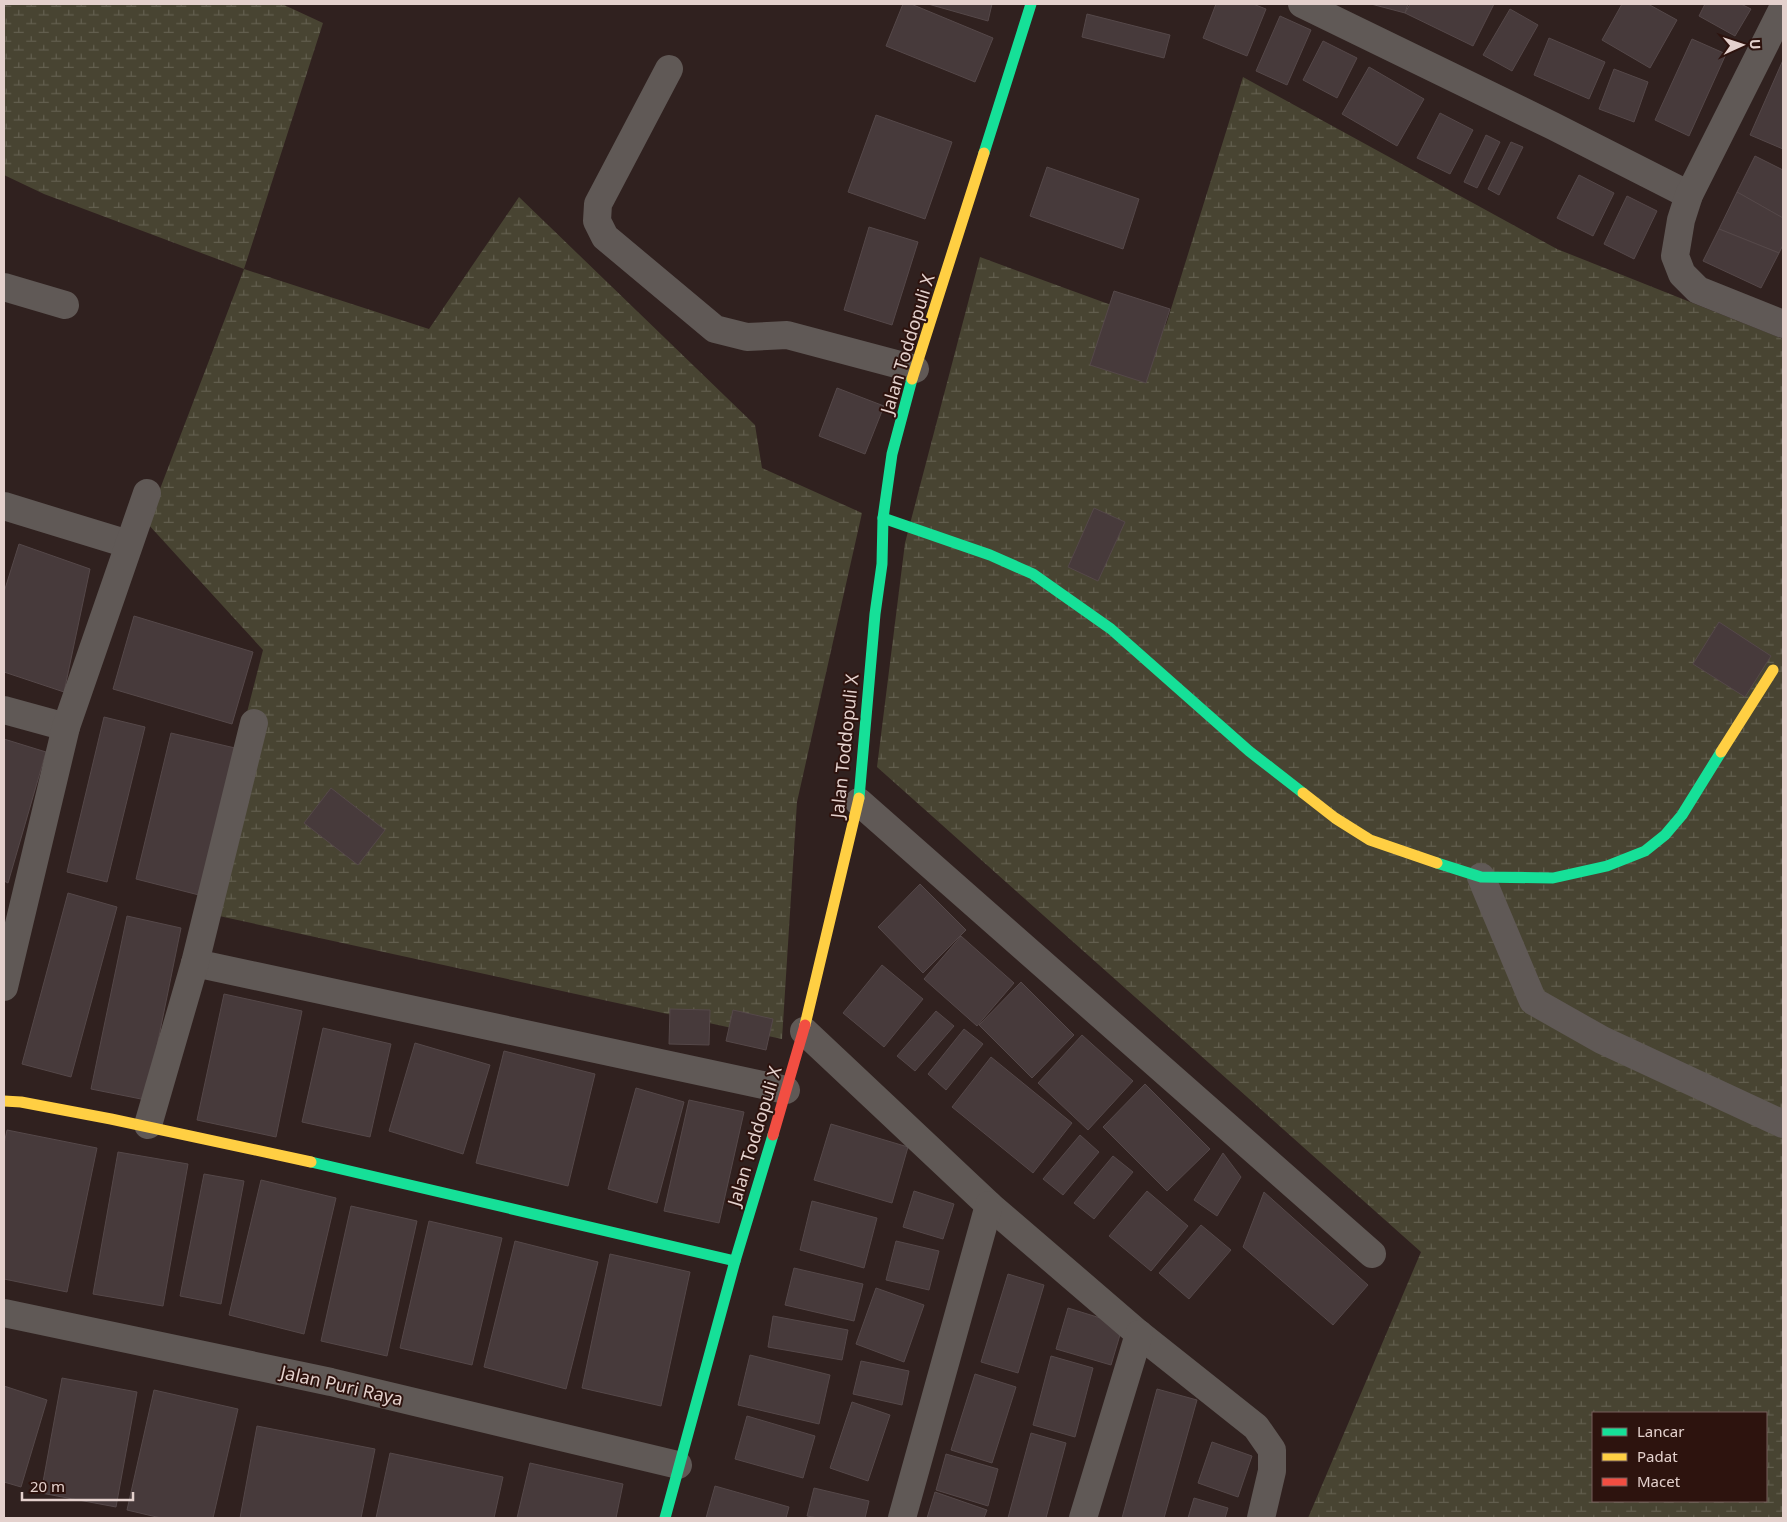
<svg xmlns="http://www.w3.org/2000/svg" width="1787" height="1522" viewBox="0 0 1787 1522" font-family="'Noto Sans',sans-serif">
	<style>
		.wetland { fill: url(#wetland-marsh); fill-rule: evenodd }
		.building { fill: #473a3b; stroke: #554849 }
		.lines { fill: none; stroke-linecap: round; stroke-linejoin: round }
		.street { stroke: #605956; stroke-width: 28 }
		.fast { stroke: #16e098; stroke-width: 11 }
		.slow { stroke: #ffcf43; stroke-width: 11 }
		.jam { stroke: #f24e42; stroke-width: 11 }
		.labels { text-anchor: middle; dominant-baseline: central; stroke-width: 4; stroke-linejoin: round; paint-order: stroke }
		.street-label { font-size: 18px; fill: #e4d1cd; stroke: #2d130e }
	</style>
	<defs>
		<pattern id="wetland-marsh" width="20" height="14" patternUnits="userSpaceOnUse" patternTransform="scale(1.25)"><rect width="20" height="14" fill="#484432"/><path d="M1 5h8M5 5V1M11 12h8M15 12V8" fill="none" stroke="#625e4e"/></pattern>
	</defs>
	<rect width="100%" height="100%" fill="#30211f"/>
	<g class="wetland">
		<polygon points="4,4 282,4 323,23 244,269 429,329 519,197 755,425 762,468 862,513 797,802 782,1039 196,911 263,650 147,523 244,269 44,194 4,175"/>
		<path d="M1243 77 1557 249 1783 339V1518H1308L1421 1252 877 767 905 543 980 257 1166 325ZM1593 1413H1766V1501H1593Z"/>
	</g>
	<g class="building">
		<polygon points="903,4 911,4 993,38 975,82 886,46"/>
		<polygon points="928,4 992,4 988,21"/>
		<polygon points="1216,4 1253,4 1266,9 1247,56 1203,38"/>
		<polygon points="1371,4 1408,4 1405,13"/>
		<polygon points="1410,4 1494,4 1473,46 1405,13"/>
		<polygon points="1622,4 1648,4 1677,20 1650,68 1602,40"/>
		<polygon points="1705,4 1741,4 1751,9 1735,36 1699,16"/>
		<polygon points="1510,9 1538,25 1512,71 1483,55"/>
		<polygon points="1087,14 1170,35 1164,58 1082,37"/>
		<polygon points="1280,16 1311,30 1287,85 1256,71"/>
		<polygon points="1549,38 1605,62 1589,99 1534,75"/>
		<polygon points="1692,39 1726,54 1689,136 1655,120"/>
		<polygon points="1323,41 1357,58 1337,98 1303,80"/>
		<polygon points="1783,60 1783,149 1750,135"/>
		<polygon points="1369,67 1424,99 1397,146 1342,114"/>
		<polygon points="1614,69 1648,82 1634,122 1599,109"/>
		<polygon points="1440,113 1473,130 1450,174 1417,158"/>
		<polygon points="876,115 952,142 925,219 848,192"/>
		<polygon points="1486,135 1500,142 1477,188 1464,182"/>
		<polygon points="1511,142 1523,147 1499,195 1488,189"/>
		<polygon points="1755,156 1783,170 1783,218 1737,192"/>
		<polygon points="1047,167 1139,199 1123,249 1030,216"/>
		<polygon points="1579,175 1614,193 1593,236 1557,218"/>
		<polygon points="1737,192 1783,218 1783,245 1779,253 1719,229"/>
		<polygon points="1627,196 1657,211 1634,259 1604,244"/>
		<polygon points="869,227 918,242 892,325 844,310"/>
		<polygon points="1719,229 1779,253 1761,288 1703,261"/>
		<polygon points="1114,291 1170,309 1146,383 1090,365"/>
		<polygon points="837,388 884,406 865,454 819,436"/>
		<polygon points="1094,508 1125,522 1098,581 1068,567"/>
		<polygon points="19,544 90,569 64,692 4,672 4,592"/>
		<polygon points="134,616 253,652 232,724 113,689"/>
		<polygon points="1719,622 1771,656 1745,697 1693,664"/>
		<polygon points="104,717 145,727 107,882 67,872"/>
		<polygon points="171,733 235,748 199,895 136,879"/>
		<polygon points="4,739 46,752 8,883 4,881"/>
		<polygon points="331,788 385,830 358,865 304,823"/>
		<polygon points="920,884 966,930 923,973 878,927"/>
		<polygon points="68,893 117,907 71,1077 22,1064"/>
		<polygon points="127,916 181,928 146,1100 91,1089"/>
		<polygon points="961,936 1014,983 977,1026 924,979"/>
		<polygon points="882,965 923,999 884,1047 843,1013"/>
		<polygon points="1021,982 1074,1035 1032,1078 979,1025"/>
		<polygon points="224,994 302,1011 276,1137 197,1120"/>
		<polygon points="670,1009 710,1010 709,1045 669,1044"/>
		<polygon points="733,1010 773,1019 766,1050 726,1041"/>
		<polygon points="936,1011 954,1026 915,1071 897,1056"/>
		<polygon points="323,1028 391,1044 370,1137 302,1122"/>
		<polygon points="964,1029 983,1044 946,1090 928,1074"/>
		<polygon points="1082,1035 1133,1081 1088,1130 1038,1083"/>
		<polygon points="415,1043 490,1065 463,1154 389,1131"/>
		<polygon points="504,1051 595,1074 568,1186 476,1163"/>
		<polygon points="991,1057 1072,1123 1033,1173 952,1107"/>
		<polygon points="1145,1084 1210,1149 1167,1191 1103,1127"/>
		<polygon points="636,1088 684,1102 657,1203 608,1189"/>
		<polygon points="689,1100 744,1112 719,1223 664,1211"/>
		<polygon points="831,1124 908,1147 892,1203 814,1180"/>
		<polygon points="7,1130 97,1148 67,1292 4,1279 4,1144"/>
		<polygon points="1080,1135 1099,1152 1063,1195 1043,1179"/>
		<polygon points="118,1152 188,1164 163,1306 93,1294"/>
		<polygon points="1223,1153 1241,1177 1217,1216 1194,1200"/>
		<polygon points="1113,1156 1133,1172 1094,1219 1074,1203"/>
		<polygon points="204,1174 244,1181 221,1304 180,1296"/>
		<polygon points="261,1180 336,1198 304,1334 229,1315"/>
		<polygon points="914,1191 954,1204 943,1239 903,1227"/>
		<polygon points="1147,1191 1188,1226 1151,1271 1109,1236"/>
		<polygon points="1264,1192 1368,1285 1333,1325 1243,1247"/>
		<polygon points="812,1201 877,1218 864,1268 800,1250"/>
		<polygon points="351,1206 417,1221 387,1356 321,1341"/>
		<polygon points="429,1221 502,1238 472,1365 400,1348"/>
		<polygon points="1201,1225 1231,1250 1189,1299 1159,1273"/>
		<polygon points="515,1241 598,1262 566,1389 484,1367"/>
		<polygon points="896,1241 939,1251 929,1290 886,1280"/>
		<polygon points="610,1254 690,1272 661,1406 582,1388"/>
		<polygon points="794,1268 863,1284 854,1321 785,1305"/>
		<polygon points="1008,1274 1044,1285 1018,1373 981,1362"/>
		<polygon points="876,1288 924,1305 904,1362 856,1344"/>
		<polygon points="1068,1308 1123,1325 1111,1365 1056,1349"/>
		<polygon points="773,1316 848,1330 842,1360 768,1347"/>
		<polygon points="750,1355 830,1375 819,1424 738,1405"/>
		<polygon points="1051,1356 1093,1368 1075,1437 1033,1425"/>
		<polygon points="861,1361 909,1371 902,1405 853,1394"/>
		<polygon points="975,1374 1016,1387 992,1463 951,1450"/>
		<polygon points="62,1378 137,1392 116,1507 41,1493"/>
		<polygon points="4,1386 47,1400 21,1487 4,1482"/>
		<polygon points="1157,1389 1197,1400 1164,1518 1122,1518"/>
		<polygon points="154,1390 238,1409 213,1518 161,1518 127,1510"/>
		<polygon points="852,1402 890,1415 868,1481 830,1468"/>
		<polygon points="747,1416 815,1436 803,1478 735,1459"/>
		<polygon points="257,1426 375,1449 361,1518 240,1518"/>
		<polygon points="1031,1433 1066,1443 1046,1518 1008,1518"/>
		<polygon points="1212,1442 1252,1456 1238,1497 1198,1483"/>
		<polygon points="390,1453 503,1477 494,1518 376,1518"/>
		<polygon points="946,1454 998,1469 988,1506 936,1490"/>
		<polygon points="530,1463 623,1484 616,1518 517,1518"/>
		<polygon points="715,1486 789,1507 786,1518 706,1518"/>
		<polygon points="814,1488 869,1501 865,1518 818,1518 807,1516"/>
		<polygon points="935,1492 987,1510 984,1518 927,1518"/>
		<polygon points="1194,1498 1228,1508 1225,1518 1188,1518"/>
	</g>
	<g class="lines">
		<g class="street">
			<polyline points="1302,4 1553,126 1689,195"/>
			<polyline points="1783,8 1689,195 1681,220 1675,256 1682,274 1698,290 1783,324"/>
			<polyline points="669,69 598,204 597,221 605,237 715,329 747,337 787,335 915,369"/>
			<polyline points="4,287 65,305"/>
			<polyline points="4,506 128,544"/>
			<polyline points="4,710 66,727"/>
			<polyline points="859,802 1372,1254"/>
			<polyline points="1481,877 1533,1001 1602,1040 1783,1124"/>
			<polyline points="195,963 786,1090"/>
			<polyline points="4,987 66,727 147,493"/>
			<polyline points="804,1031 989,1205 1139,1334 1256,1427 1272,1450 1272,1471 1261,1518"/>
			<polyline points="148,1125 195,963 254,723"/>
			<polyline points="4,1313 331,1382 678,1465"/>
			<polyline points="902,1518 989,1205"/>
			<polyline points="1083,1518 1139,1334"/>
		</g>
		<g class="fast">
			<polyline points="984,153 1031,4"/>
			<polyline points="883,518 990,555 1033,574 1111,629 1249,751 1303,793"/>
			<polyline points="859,798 875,614 882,564 883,518 892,454 912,379"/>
			<polyline points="1437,863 1481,877 1553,878 1607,866 1645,851 1665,835 1682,815 1721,752"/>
			<polyline points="311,1162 735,1261"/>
			<polyline points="665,1518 735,1261 773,1135"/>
		</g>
		<g class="slow">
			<polyline points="912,379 984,153"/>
			<polyline points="1721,752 1773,670"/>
			<polyline points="1303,793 1335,818 1370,840 1437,863"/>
			<polyline points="805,1025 859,798"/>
			<polyline points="4,1101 21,1102 111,1119 311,1162"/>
		</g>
		<polyline class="jam" points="773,1135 805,1025"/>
	</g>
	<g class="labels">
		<g class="street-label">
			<text transform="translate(907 344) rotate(-73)">Jalan Toddopuli X</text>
			<text transform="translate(844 746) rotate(-84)">Jalan Toddopuli X</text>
			<text transform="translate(754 1136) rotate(-73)">Jalan Toddopuli X</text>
			<text transform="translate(342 1385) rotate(13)">Jalan Puri Raya</text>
		</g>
	</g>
	<rect width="1787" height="1522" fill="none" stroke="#e4d1cd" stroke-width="10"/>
	<rect x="1592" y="1412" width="175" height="90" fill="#2d130e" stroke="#765f5a"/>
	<rect x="1602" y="1428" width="25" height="8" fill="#16e098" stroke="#765f5a"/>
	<text x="1637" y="1437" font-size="15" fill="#e4d1cd">Lancar</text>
	<rect x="1602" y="1453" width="25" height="8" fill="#ffcf43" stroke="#765f5a"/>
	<text x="1637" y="1462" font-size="15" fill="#e4d1cd">Padat</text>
	<rect x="1602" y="1478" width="25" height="8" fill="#f24e42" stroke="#765f5a"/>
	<text x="1637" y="1487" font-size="15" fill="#e4d1cd">Macet</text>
	<g transform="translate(1742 45) rotate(87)" stroke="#2d130e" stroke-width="4" paint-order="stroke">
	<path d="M0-4L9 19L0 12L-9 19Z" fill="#e4d1cd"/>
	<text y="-8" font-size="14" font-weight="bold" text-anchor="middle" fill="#e4d1cd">U</text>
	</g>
	<path d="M22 1492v8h111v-8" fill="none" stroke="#e4d1cd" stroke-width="2.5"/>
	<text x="30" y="1492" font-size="15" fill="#e4d1cd" stroke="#2d130e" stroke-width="4" paint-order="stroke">20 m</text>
</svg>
